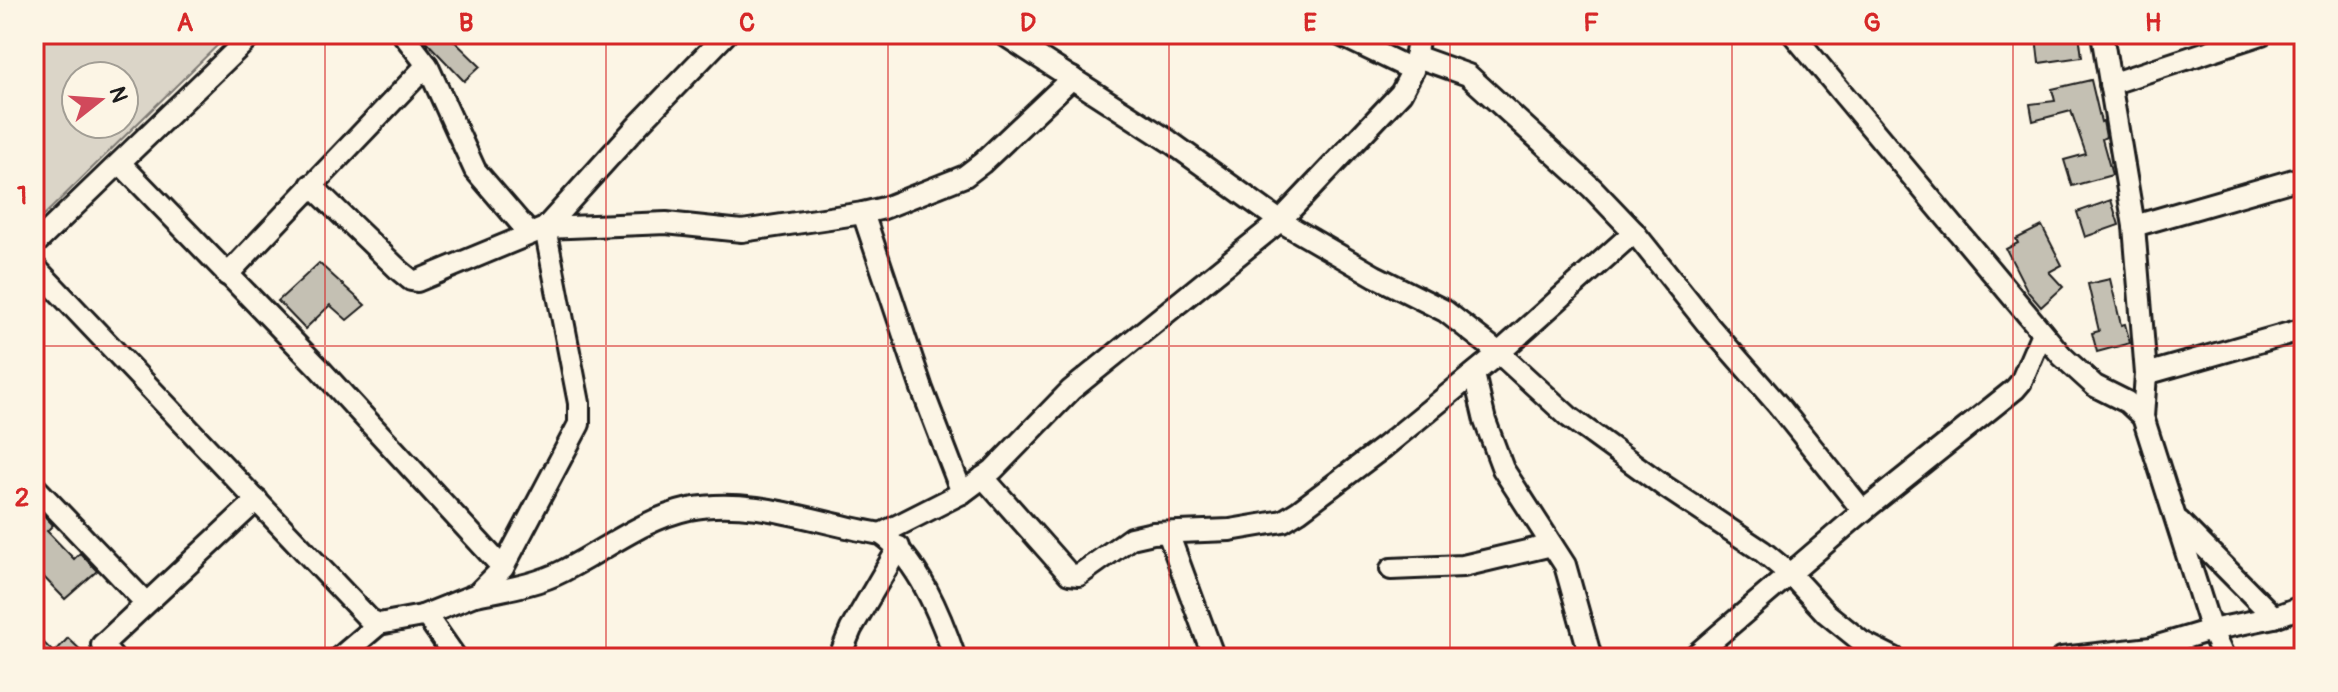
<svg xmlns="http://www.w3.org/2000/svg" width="2338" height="692" viewBox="0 0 2338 692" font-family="Pangolin,sans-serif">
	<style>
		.green { fill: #dbd5c8; stroke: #7c7872; stroke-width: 2; fill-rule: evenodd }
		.building { fill: #c4c0b3; stroke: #1c1c1c; stroke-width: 2 }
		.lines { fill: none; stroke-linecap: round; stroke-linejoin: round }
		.minor-casing { stroke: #1c1c1c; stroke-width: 26 }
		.minor { stroke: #fcf5e5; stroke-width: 20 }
		.grid { fill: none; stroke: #d62828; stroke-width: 2; stroke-opacity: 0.55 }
		.neatline { fill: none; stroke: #d62828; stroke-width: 3 }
		.grid-label { font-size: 26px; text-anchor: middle; font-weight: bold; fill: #d62828 }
	</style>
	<rect width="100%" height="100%" fill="#fcf5e5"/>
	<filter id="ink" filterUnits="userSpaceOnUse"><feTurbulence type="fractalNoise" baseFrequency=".0125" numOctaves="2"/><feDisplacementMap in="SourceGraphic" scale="16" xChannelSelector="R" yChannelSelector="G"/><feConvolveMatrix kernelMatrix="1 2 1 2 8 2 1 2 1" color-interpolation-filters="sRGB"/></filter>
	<g filter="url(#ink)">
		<path class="green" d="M34 34H229L34 225ZM76 76H124V124H76Z"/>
		<g class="building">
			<polygon points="419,34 447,34 480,66 464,81"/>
			<polygon points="2059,34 2079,34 2082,57 2039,63 2036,37"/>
			<polygon points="2091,80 2101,122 2103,121 2106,137 2102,139 2112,175 2072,186 2064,160 2086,154 2071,111 2033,121 2030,104 2055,101 2052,89"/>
			<polygon points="2111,200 2119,225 2085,237 2077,212"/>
			<polygon points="2042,226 2062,265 2049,272 2063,287 2041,307 2028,292 2006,249 2018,243 2016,239"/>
			<polygon points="319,263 365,305 347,320 330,305 305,329 278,301"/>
			<polygon points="2110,279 2121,325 2125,324 2130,343 2097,352 2092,333 2099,331 2088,284"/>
			<polygon points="34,505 53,525 47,531 74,559 80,553 97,571 65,599 34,567"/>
			<polygon points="34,633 54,653 68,638 89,658 34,658"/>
		</g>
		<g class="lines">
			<g class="minor-casing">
				<g id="minor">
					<polyline points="403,34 427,65 475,170 530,234"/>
					<polyline points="1003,34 1169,141 1280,221 1375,276 1445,311 1499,353 1569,417 1664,486 1762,551 1791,575 1826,613 1862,642 1894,658"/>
					<polyline points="1338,34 1413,70"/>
					<polyline points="1793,34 2062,356 2095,386 2127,402 2143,417"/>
					<polyline points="2102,34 2134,226 2146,374 2143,417 2211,630 2224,658"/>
					<polyline points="1415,56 1468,75 1592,188 1634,232 1709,326 1779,406 1863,511"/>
					<polyline points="2110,84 2262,34"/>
					<polyline points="121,164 319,368 503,568"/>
					<polyline points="311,185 400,271 411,280 417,281 545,228 666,223 742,231 863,213 884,208 965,176 982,163 1072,78"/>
					<polyline points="863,213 922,389 962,493"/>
					<polyline points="2134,226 2304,177"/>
					<polyline points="34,245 253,34"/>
					<polyline points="34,266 370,620 379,624 422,616 428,618 456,658"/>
					<polyline points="227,275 427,65"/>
					<polyline points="1474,374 1485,421 1503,469 1565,565 1591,658"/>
					<polyline points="2146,374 2304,329"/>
					<polyline points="983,477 1069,574 1079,575 1131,538 1153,533 1230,530 1283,521 1299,511 1384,447 1499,353 1634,232"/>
					<polyline points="34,486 146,603"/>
					<polyline points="2179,521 2274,617"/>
					<polyline points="1168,533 1214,658"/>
					<polyline points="881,534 962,493 993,470 1071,390 1280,221 1401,93 1413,70 1419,34"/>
					<polyline points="1391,569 1463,566 1552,545"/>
					<path d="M476 595C506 589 536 585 563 571 605 550 643 519 689 509 752 496 819 524 881 534 918 559 941 617 955 658"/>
					<polyline points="422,616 477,594 503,568 579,424 579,403 545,228 640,123 726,34"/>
					<polyline points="113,658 102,645 257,500"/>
					<polyline points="339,658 379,624"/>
					<polyline points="839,658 851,629 899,547"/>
					<polyline points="1692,658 1863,511 2015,389 2021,382 2042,333"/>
					<polyline points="2062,658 2151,648 2211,630 2274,617 2304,606"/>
				</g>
			</g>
			<use href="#minor" class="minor"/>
		</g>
	</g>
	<path class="grid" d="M325 34V658M606 34V658M888 34V658M1169 34V658M1450 34V658M1732 34V658M2013 34V658M34 346H2304"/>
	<rect width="2338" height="692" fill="none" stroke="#fcf5e5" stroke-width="88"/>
	<g transform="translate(100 100) rotate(73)"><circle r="38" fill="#fcf5e5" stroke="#a29e95" stroke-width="2"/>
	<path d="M0-6L14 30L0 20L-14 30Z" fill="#d1495b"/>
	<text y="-12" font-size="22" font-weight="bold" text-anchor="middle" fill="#1c1c1c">N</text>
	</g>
	<rect x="44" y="44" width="2250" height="604" class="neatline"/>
	<g class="grid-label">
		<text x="185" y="31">A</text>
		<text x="466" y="31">B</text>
		<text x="747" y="31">C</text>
		<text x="1028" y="31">D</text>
		<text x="1310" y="31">E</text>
		<text x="1591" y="31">F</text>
		<text x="1872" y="31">G</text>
		<text x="2153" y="31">H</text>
		<text x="22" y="204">1</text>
		<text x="22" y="506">2</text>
	</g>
</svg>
